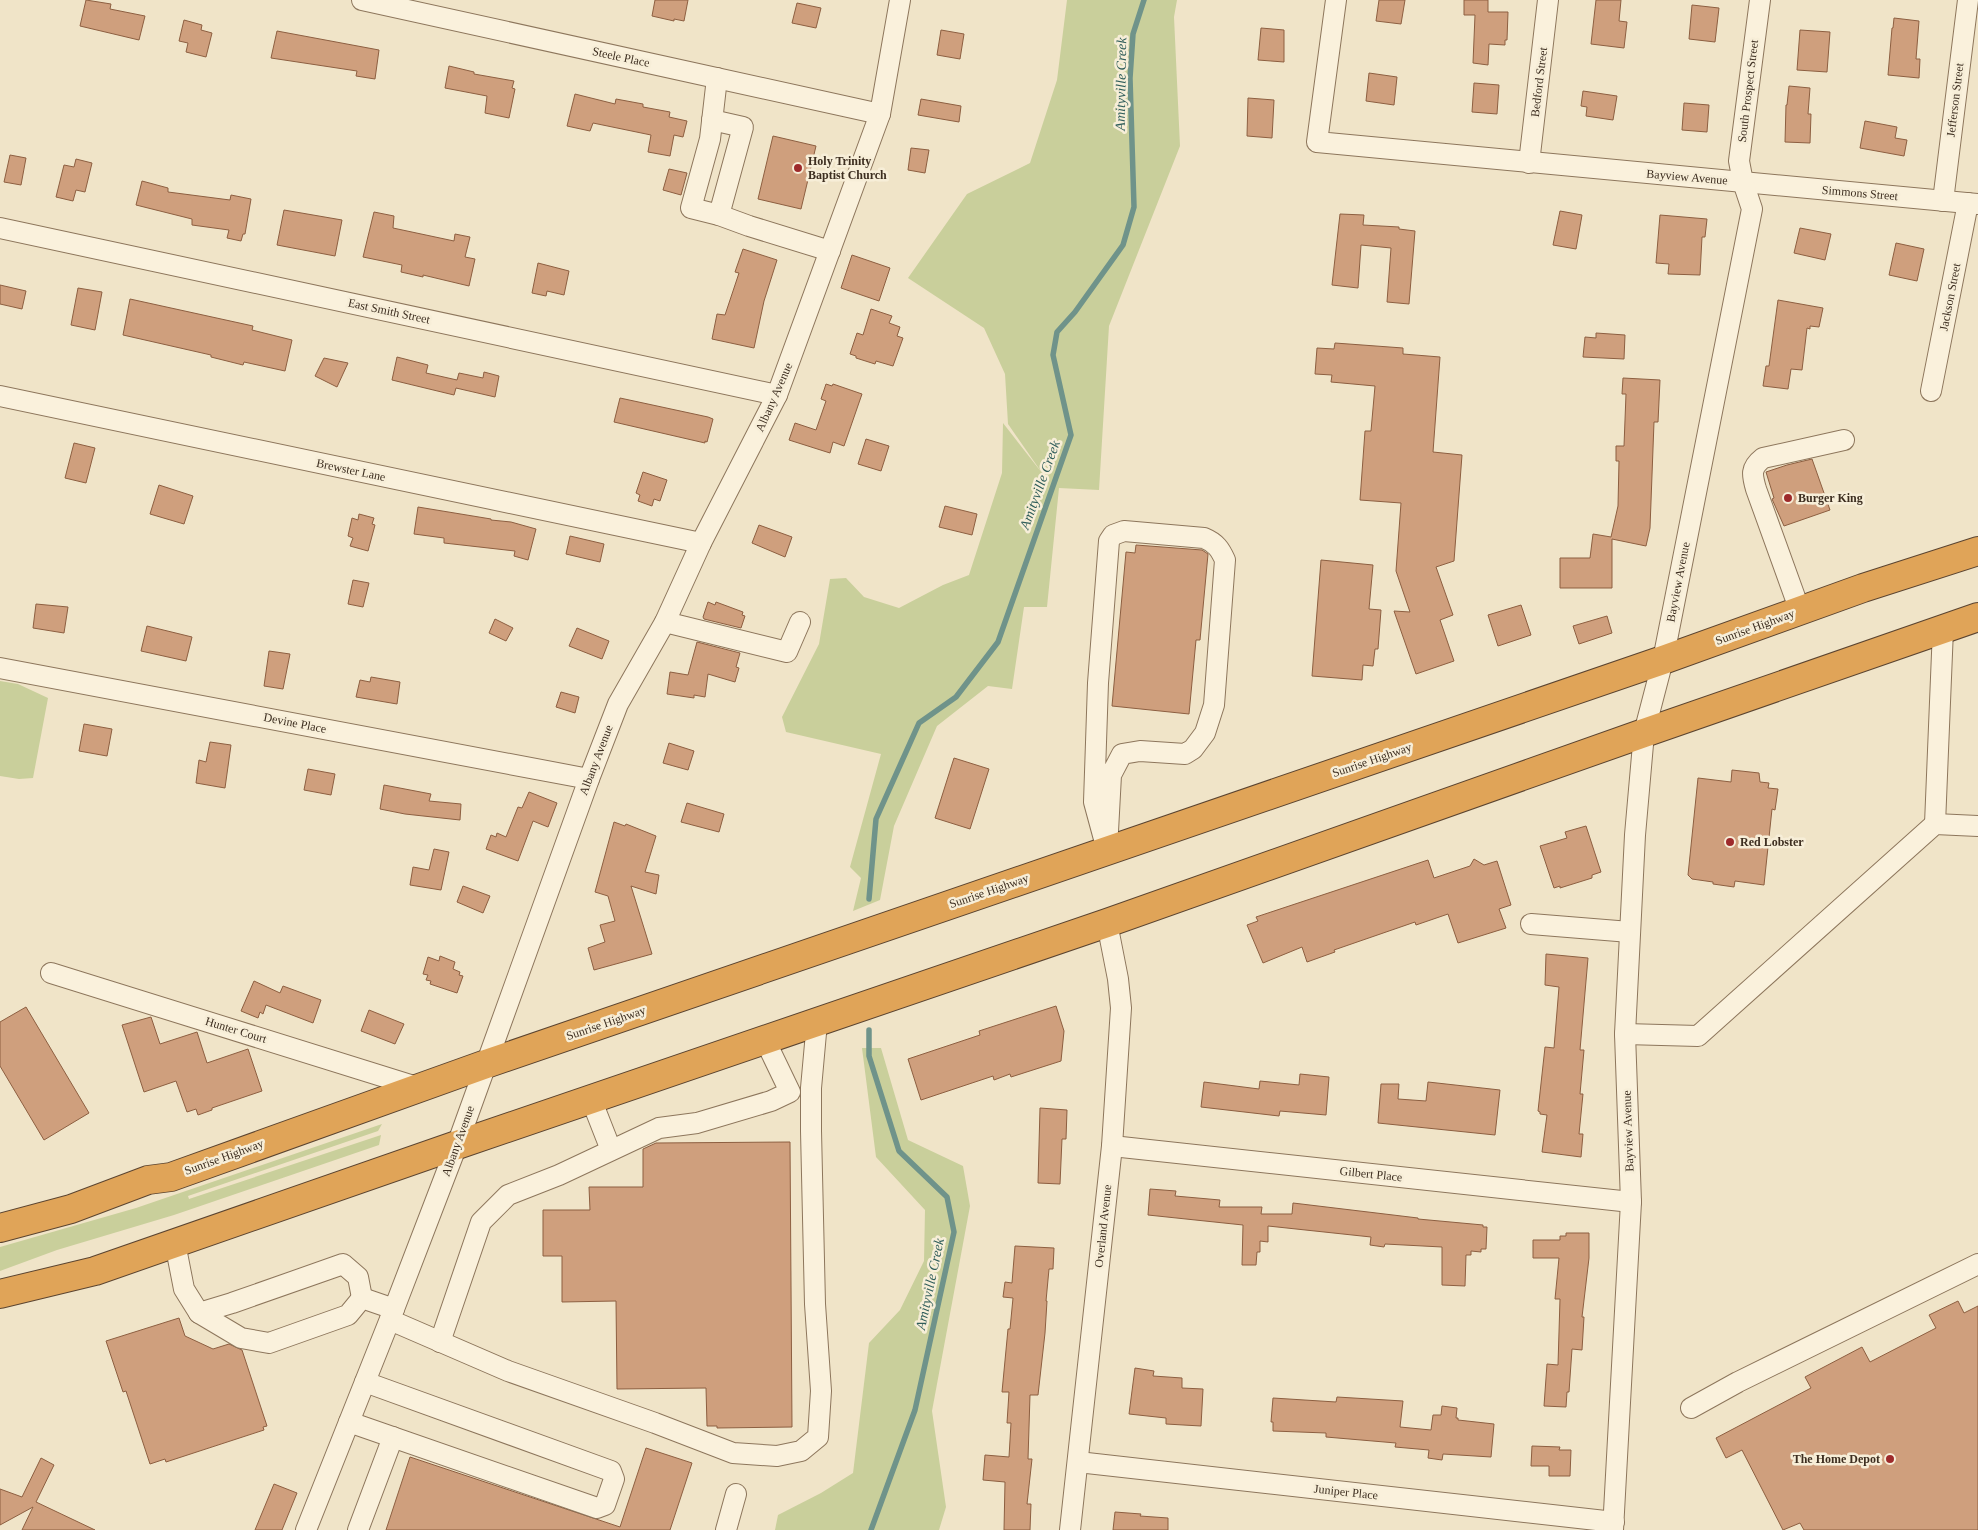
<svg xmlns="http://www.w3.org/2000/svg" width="1978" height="1530" viewBox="0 0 1978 1530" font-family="Georgia,serif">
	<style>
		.green { fill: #c9cf9b }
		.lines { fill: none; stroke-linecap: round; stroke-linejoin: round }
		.stream { stroke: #6f938a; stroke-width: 5.5 }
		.building { fill: #cf9f7d; stroke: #8d5f41 }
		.minor-casing { stroke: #8d765c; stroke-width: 22 }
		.highway-casing { stroke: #5b4430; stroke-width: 30 }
		.minor { stroke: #faf1dc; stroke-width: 20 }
		.highway { stroke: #e0a458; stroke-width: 28 }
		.poi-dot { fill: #9e2a2b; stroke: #f7eed8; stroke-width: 2 }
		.labels { text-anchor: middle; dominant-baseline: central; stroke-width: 5; stroke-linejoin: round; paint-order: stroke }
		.street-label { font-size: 12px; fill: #3d2e20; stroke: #f7eed8 }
		.poi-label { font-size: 12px; font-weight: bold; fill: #3d2e20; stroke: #f7eed8; text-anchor: start }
		.water-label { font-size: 14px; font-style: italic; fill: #2f5d5a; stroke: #f7eed8 }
	</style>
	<rect width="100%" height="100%" fill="#f0e4c8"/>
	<g class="green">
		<polygon points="1067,0 1177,0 1174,17 1180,146 1109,326 1099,490 1059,488 1047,607 1024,607 1012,689 988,686 937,726 894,826 880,900 853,911 861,878 850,867 881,754 786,732 782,717 819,644 830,579 846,578 864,597 899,608 943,585 969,575 1002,473 1003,423 1042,473 1008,424 1005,374 984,328 908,278 967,194 1030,163 1057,80"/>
		<polygon points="0,681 18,684 48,698 33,778 19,779 0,776"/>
		<polygon points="862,1048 881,1048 908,1140 963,1166 970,1206 932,1411 946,1507 939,1530 775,1530 778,1515 821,1493 853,1473 869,1343 900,1310 924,1261 925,1210 876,1157"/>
		<polygon points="382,1124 378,1131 188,1196 189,1199 381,1135 379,1145 174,1215 57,1250 0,1271 0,1247 136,1208"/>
	</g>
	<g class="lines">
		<g class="stream">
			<polyline points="869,899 876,819 919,723 956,697 998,642 1071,435 1053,355 1057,332 1075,312 1123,245 1134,207 1130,78 1133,34 1144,0"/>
			<polyline points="869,1030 869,1056 899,1151 947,1197 954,1232 915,1410 871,1530"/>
		</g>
	</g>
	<g class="building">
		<polygon points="86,0 111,4 110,9 145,16 139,40 80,26"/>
		<polygon points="655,0 688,0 684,21 674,19 674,21 652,16"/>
		<polygon points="1379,0 1405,0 1401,24 1376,21"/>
		<polygon points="1464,0 1488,0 1488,12 1508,12 1507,40 1505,40 1505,45 1489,44 1488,65 1473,63 1475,15 1464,15"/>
		<polygon points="1596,0 1621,0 1619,21 1627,22 1624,48 1591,44"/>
		<polygon points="797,3 821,8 816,28 792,23"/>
		<polygon points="1692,5 1719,8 1715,42 1689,39"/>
		<polygon points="1894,18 1919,21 1916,59 1920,59 1919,78 1888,75 1892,28 1893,28"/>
		<polygon points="184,20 202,25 201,30 212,33 206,57 186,52 188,43 179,41"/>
		<polygon points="1261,28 1284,30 1284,62 1258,60"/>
		<polygon points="941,30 964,34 960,59 937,55"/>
		<polygon points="1800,30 1830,32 1827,72 1797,70"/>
		<polygon points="277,31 379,50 375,79 356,76 357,71 271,58"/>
		<polygon points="449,66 474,72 474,74 514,81 512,88 515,89 509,118 485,113 487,96 445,88"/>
		<polygon points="1369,73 1397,77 1394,105 1366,101"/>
		<polygon points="1474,83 1499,85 1497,114 1472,112"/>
		<polygon points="1789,86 1810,88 1808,114 1811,114 1810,143 1785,142 1786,105 1787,105"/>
		<polygon points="1583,91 1617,96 1613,120 1586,116 1587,107 1581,106"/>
		<polygon points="575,94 615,104 616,99 643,104 643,107 670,112 669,117 687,121 683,137 674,135 670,156 648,152 651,135 593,123 590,131 567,126"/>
		<polygon points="1248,98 1274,100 1272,138 1247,136"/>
		<polygon points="921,99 961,106 959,122 918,115"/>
		<polygon points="1684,103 1709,105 1707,132 1682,130"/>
		<polygon points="1865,121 1897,127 1895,138 1907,140 1904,156 1860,148"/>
		<polygon points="773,136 816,146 801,209 758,199"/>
		<polygon points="911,148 929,150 925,173 908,170"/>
		<polygon points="10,155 26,158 21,185 4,182"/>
		<polygon points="76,159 92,163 85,192 76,190 73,201 56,197 64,165 74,167"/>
		<polygon points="669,169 687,173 681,195 663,190"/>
		<polygon points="142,181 168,188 168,192 230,200 231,195 251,199 245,234 243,234 241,241 227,238 229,230 192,225 192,219 136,205"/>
		<polygon points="284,210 342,220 335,256 277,245"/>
		<polygon points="1560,211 1582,215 1576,249 1553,245"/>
		<polygon points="374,212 394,216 393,228 454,241 455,234 470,237 465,257 475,259 469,286 423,275 423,277 401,272 402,265 363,257"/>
		<polygon points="1340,214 1364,215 1363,225 1399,227 1399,229 1415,231 1409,304 1387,302 1391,248 1361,245 1358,288 1332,285"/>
		<polygon points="1660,215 1707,219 1705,237 1702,237 1700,275 1668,274 1669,264 1656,263"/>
		<polygon points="1800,228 1831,234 1825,260 1794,253"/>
		<polygon points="1896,243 1924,249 1917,281 1889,275"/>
		<polygon points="743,249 777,260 764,301 754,348 712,339 717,314 725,315 739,273 735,272"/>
		<polygon points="852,255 890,268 879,301 841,288"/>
		<polygon points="538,263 569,271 564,295 547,291 546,296 532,293"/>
		<polygon points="0,285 26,291 22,309 0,304"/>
		<polygon points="78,288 102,292 95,330 71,325"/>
		<polygon points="130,299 253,326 252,330 292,340 285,371 244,362 243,365 211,357 211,355 123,335"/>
		<polygon points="1778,300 1823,308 1819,327 1810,326 1810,329 1807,328 1802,370 1791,369 1788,389 1763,386 1766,366 1769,366"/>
		<polygon points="871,309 892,316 889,323 900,327 897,336 903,338 893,366 876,361 875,364 856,358 856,356 850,354 857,333 863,335"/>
		<polygon points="1596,333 1625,335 1624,359 1583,357 1585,337 1596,338"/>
		<polygon points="1335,343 1403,348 1403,354 1440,357 1433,452 1462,455 1454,561 1436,567 1453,615 1440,620 1454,661 1416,674 1394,611 1410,612 1396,571 1401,503 1360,500 1365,431 1371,431 1375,386 1331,382 1332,375 1315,374 1317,348 1334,349"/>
		<polygon points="397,357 428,365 426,373 457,380 459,373 483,378 484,372 499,376 495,397 456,388 454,395 392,380"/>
		<polygon points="324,358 348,363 337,387 315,376"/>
		<polygon points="1623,378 1660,380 1658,422 1654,422 1650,528 1646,546 1612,539 1612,588 1560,588 1560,558 1590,558 1593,534 1611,537 1618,506 1619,461 1616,461 1616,446 1624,446 1626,394 1622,394"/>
		<polygon points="826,384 832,386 833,384 862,394 844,446 833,442 830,453 789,440 795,423 816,430 826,401 821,399"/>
		<polygon points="620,398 708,417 713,419 707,442 705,441 705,443 614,422"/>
		<polygon points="866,439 889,446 881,471 858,464"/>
		<polygon points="74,443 95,448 86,483 65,478"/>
		<polygon points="1812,459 1830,510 1784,526 1772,499 1774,498 1766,472 1787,465"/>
		<polygon points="643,472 667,480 660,501 654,499 652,506 638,501 640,495 636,493"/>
		<polygon points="159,485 193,496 184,524 150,514"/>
		<polygon points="945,506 977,514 972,535 939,527"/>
		<polygon points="418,507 491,519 491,520 511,522 536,529 528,560 514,556 515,551 444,543 444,538 414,534"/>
		<polygon points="359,514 374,518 372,524 375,525 368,551 350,546 353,538 348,536 352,518 358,520"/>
		<polygon points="759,525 792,537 785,557 752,543"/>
		<polygon points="570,536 604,544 600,562 566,554"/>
		<polygon points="1136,545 1202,550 1208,554 1200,640 1196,640 1189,714 1112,706 1126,552 1135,553"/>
		<polygon points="1321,560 1373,565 1369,609 1381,610 1378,649 1375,649 1373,666 1363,665 1362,680 1312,676"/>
		<polygon points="353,580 369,583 363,607 348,604"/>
		<polygon points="708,602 715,605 716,602 743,612 742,615 745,616 741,628 704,619 703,617"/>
		<polygon points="36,604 68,607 64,633 33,628"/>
		<polygon points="1521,605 1531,635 1498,646 1488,615"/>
		<polygon points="1607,616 1612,633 1579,644 1573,626"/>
		<polygon points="495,619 513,628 506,641 489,633"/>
		<polygon points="147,626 192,637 186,661 141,651"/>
		<polygon points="577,628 609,641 602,659 569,646"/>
		<polygon points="697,642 740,653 736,667 739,668 735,682 708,674 705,697 694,695 694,698 667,694 670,672 688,675"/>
		<polygon points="269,651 290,654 283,689 264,686"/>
		<polygon points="371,677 400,682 397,704 356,697 360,680 370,682"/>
		<polygon points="561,692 579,697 575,713 556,707"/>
		<polygon points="84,724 112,729 107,756 79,751"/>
		<polygon points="210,742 231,745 225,788 196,783 199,760 206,762"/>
		<polygon points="669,743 694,751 688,770 663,763"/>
		<polygon points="954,758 989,769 970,829 935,818"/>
		<polygon points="308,769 335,774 331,795 304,790"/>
		<polygon points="1732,770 1759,773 1760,782 1769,783 1768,788 1778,789 1775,810 1772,809 1764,885 1735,881 1734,887 1713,884 1713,882 1692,879 1688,875 1698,778 1731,782"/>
		<polygon points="384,785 431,794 429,801 461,804 460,820 405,814 380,809"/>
		<polygon points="529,792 557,803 548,827 533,821 518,861 486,849 491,835 496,837 497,833 506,837 518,807 522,808"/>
		<polygon points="687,803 724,814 719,832 681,822"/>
		<polygon points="614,822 625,826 626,824 656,836 645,872 659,875 656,894 631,886 652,954 594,970 588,948 605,942 600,925 615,921 608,896 595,892"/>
		<polygon points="1586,826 1601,872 1592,875 1592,878 1560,888 1560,886 1554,888 1540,846 1567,838 1565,832"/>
		<polygon points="434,849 449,852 441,890 410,885 413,867 429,870"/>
		<polygon points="1474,859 1484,865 1497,861 1511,905 1499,909 1506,928 1458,943 1448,914 1416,925 1415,922 1334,950 1335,952 1307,962 1302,947 1263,963 1247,925 1258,921 1256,917 1428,860 1434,878 1470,866"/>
		<polygon points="463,886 490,896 483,913 457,902"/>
		<polygon points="1546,954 1588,958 1580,1050 1584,1050 1580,1094 1583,1094 1579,1134 1583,1134 1581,1157 1542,1152 1547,1115 1540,1114 1540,1112 1538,1111 1545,1047 1554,1048 1559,987 1545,985"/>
		<polygon points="440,956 455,962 453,969 460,972 459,975 463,976 457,993 430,984 431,981 426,980 428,975 423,974 428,957 439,961"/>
		<polygon points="254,981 280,993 283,986 321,1000 313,1023 266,1005 263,1014 260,1012 258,1018 241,1011"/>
		<polygon points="1056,1006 1064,1031 1061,1061 1011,1077 1010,1074 994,1080 993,1076 921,1100 908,1059 980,1035 979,1031"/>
		<polygon points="26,1007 89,1113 44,1140 0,1066 0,1022"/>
		<polygon points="369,1010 404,1024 395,1044 361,1031"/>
		<polygon points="151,1017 160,1044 197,1032 207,1063 248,1049 262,1091 212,1108 212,1110 198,1115 196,1109 187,1112 176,1081 144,1092 122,1025"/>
		<polygon points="1300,1074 1329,1077 1326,1115 1280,1111 1279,1116 1201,1107 1204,1082 1259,1089 1260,1081 1299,1085"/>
		<polygon points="1428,1082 1500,1090 1495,1135 1378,1123 1381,1084 1399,1084 1398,1099 1426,1101"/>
		<polygon points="1040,1108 1067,1110 1066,1139 1062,1139 1060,1184 1038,1183"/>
		<polygon points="790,1142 792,1427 717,1428 717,1426 707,1426 706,1388 617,1389 616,1301 562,1302 562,1256 543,1256 543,1210 590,1210 589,1187 643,1187 643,1149 656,1143"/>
		<polygon points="1150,1189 1176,1191 1175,1196 1220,1200 1219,1207 1262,1207 1261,1214 1292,1214 1293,1203 1418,1218 1418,1219 1483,1225 1483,1227 1487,1227 1486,1249 1481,1249 1481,1252 1471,1251 1471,1255 1466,1255 1465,1286 1442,1285 1442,1247 1385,1244 1384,1247 1370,1245 1371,1237 1268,1226 1268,1242 1260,1241 1260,1252 1257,1252 1256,1265 1242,1265 1243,1225 1148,1215"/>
		<polygon points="1566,1233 1589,1233 1589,1258 1582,1317 1584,1317 1582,1350 1572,1349 1569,1392 1567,1392 1566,1407 1544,1406 1547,1364 1558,1365 1560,1299 1555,1299 1559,1258 1533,1258 1533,1240 1560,1240 1560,1236 1566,1236"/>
		<polygon points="1015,1246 1054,1248 1053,1269 1049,1269 1046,1301 1047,1301 1045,1333 1038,1395 1030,1395 1028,1459 1032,1459 1027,1504 1031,1504 1030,1530 1004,1530 1005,1482 983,1480 985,1455 1009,1457 1011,1423 1007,1423 1009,1392 1002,1392 1008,1329 1010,1329 1013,1298 1003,1297 1005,1282 1012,1283"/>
		<polygon points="1958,1301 1964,1313 1978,1306 1978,1530 1804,1530 1800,1523 1783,1530 1742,1450 1726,1458 1716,1438 1811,1388 1805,1377 1862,1347 1870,1362 1936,1328 1929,1315"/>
		<polygon points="179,1318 185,1336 213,1349 229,1344 242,1350 267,1426 263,1427 264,1430 166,1462 165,1459 150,1464 126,1391 123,1392 106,1341"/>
		<polygon points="1135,1368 1154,1371 1153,1376 1182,1378 1182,1388 1203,1389 1201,1426 1166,1424 1166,1418 1129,1414"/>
		<polygon points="1337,1397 1403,1401 1400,1427 1431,1430 1433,1415 1441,1415 1442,1406 1457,1408 1456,1418 1458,1418 1458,1420 1494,1424 1491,1457 1443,1454 1442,1460 1428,1458 1429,1450 1395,1447 1396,1443 1326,1437 1326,1433 1273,1431 1273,1422 1271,1422 1273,1398 1336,1402"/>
		<polygon points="1532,1446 1560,1447 1559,1450 1571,1450 1570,1476 1549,1476 1549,1466 1531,1466"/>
		<polygon points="646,1448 692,1463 670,1530 386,1530 410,1457 620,1527"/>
		<polygon points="41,1458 54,1465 36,1502 95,1530 22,1530 33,1507 0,1525 0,1489 22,1497"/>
		<polygon points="274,1484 297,1493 282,1530 255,1530"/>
		<polygon points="1115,1512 1141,1514 1140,1516 1168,1518 1168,1530 1113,1530"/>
	</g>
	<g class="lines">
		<g class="minor-casing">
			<g id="minor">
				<polyline points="362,0 880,114"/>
				<polyline points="1336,0 1317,142 1978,204"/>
				<polyline points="717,78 710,139 691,208 719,215 749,226 830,251"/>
				<polyline points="712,120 743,127 719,215"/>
				<polyline points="1529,163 1548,0"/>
				<polyline points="1943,201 1968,0"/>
				<polyline points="0,228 777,395"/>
				<polyline points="1931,391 1968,203"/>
				<polyline points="0,396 701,543"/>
				<path d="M1124 531 1204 538C1216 543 1220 549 1225 560L1214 705 1205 733 1193 749 1185 754 1140 751 1122 754 1111 775 1107 850 1094 802 1098 683 1109 541 1113 535Z"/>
				<path d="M1800 611 1756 489C1752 475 1750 468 1763 458L1844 440"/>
				<polyline points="665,622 787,652 800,622"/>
				<polyline points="0,668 589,779"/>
				<polyline points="1935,824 1943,629"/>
				<polyline points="1531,924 1630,932"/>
				<polyline points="51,973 420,1088"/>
				<polyline points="1625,1034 1698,1036 1935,824 1978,826"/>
				<polyline points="591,1099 611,1150"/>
				<polyline points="1112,1146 1631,1202"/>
				<polyline points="175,1243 184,1289 199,1313 241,1338 269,1343 348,1315 362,1298 394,1309"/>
				<polyline points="199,1313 232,1303 343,1264 358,1277 362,1298"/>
				<polyline points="390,1320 508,1371 655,1423 733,1453 777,1456 801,1451 818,1437 821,1391 815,1304 811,1131 811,1088 817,1022"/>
				<polyline points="440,1342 481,1222 508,1195 559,1175 659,1128 697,1123 771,1101 790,1092 765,1040"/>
				<polyline points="1691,1408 1738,1382 1978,1264"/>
				<polyline points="349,1422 597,1508 605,1505 614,1479 611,1471 365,1382"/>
				<polyline points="1078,1462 1614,1522"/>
				<polyline points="306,1530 394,1309 457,1145 589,779 618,704 665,622 701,543 777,395 880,114 900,0"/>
				<polyline points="358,1530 393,1437"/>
				<polyline points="726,1530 736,1494"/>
				<polyline points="1070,1530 1112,1146 1121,1008 1118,979 1107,923"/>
				<polyline points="1613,1530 1631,1202 1625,1034 1635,835 1644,733 1663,660 1752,209 1743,182 1739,161 1760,0"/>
			</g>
		</g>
		<g class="highway-casing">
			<g id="highway">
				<polyline points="0,1228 71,1209 148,1180 171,1177 486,1064 1663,660 1863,588 1978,551"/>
				<polyline points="0,1294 95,1271 457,1145 1107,923 1644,733 1978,617"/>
			</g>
		</g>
		<use href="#minor" class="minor"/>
		<use href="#highway" class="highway"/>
	</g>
	<g class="poi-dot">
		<circle cx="798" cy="168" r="5"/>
		<circle cx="1788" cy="498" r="5"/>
		<circle cx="1730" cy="842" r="5"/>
		<circle cx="1890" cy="1459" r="5"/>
	</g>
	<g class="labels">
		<g class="street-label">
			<text transform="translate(621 57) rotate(12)">Steele Place</text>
			<text transform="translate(1539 82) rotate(-83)">Bedford Street</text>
			<text transform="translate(1748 91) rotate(-83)">South Prospect Street</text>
			<text transform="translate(1955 100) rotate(-83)">Jefferson Street</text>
			<text transform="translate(1687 177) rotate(5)">Bayview Avenue</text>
			<text transform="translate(1860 193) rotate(5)">Simmons Street</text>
			<text transform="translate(1950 297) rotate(-79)">Jackson Street</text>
			<text transform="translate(389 311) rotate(12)">East Smith Street</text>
			<text transform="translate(774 397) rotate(-66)">Albany Avenue</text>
			<text transform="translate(351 470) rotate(12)">Brewster Lane</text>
			<text transform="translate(1678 582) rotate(-79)">Bayview Avenue</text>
			<text transform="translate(1755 627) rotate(-20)">Sunrise Highway</text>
			<text transform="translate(295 723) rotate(11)">Devine Place</text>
			<text transform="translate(596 760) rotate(-69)">Albany Avenue</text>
			<text transform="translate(1372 760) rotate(-19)">Sunrise Highway</text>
			<text transform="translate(989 891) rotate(-19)">Sunrise Highway</text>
			<text transform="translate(606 1023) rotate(-19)">Sunrise Highway</text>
			<text transform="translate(236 1030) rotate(17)">Hunter Court</text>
			<text transform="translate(1628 1131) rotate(-92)">Bayview Avenue</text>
			<text transform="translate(458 1141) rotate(-70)">Albany Avenue</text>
			<text transform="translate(224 1157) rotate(-20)">Sunrise Highway</text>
			<text transform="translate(1371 1174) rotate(6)">Gilbert Place</text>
			<text transform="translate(1103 1226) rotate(-84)">Overland Avenue</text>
			<text transform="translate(1346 1492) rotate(6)">Juniper Place</text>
		</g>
		<g class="poi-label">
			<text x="808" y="161">Holy Trinity<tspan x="808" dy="14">Baptist Church</tspan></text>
			<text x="1798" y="498">Burger King</text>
			<text x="1740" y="842">Red Lobster</text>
			<text x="1880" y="1459" text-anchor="end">The Home Depot</text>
		</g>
		<g class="water-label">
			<text transform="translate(1121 84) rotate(-89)">Amityville Creek</text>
			<text transform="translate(1040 485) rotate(-70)">Amityville Creek</text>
			<text transform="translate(930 1284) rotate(-78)">Amityville Creek</text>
		</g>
	</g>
</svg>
